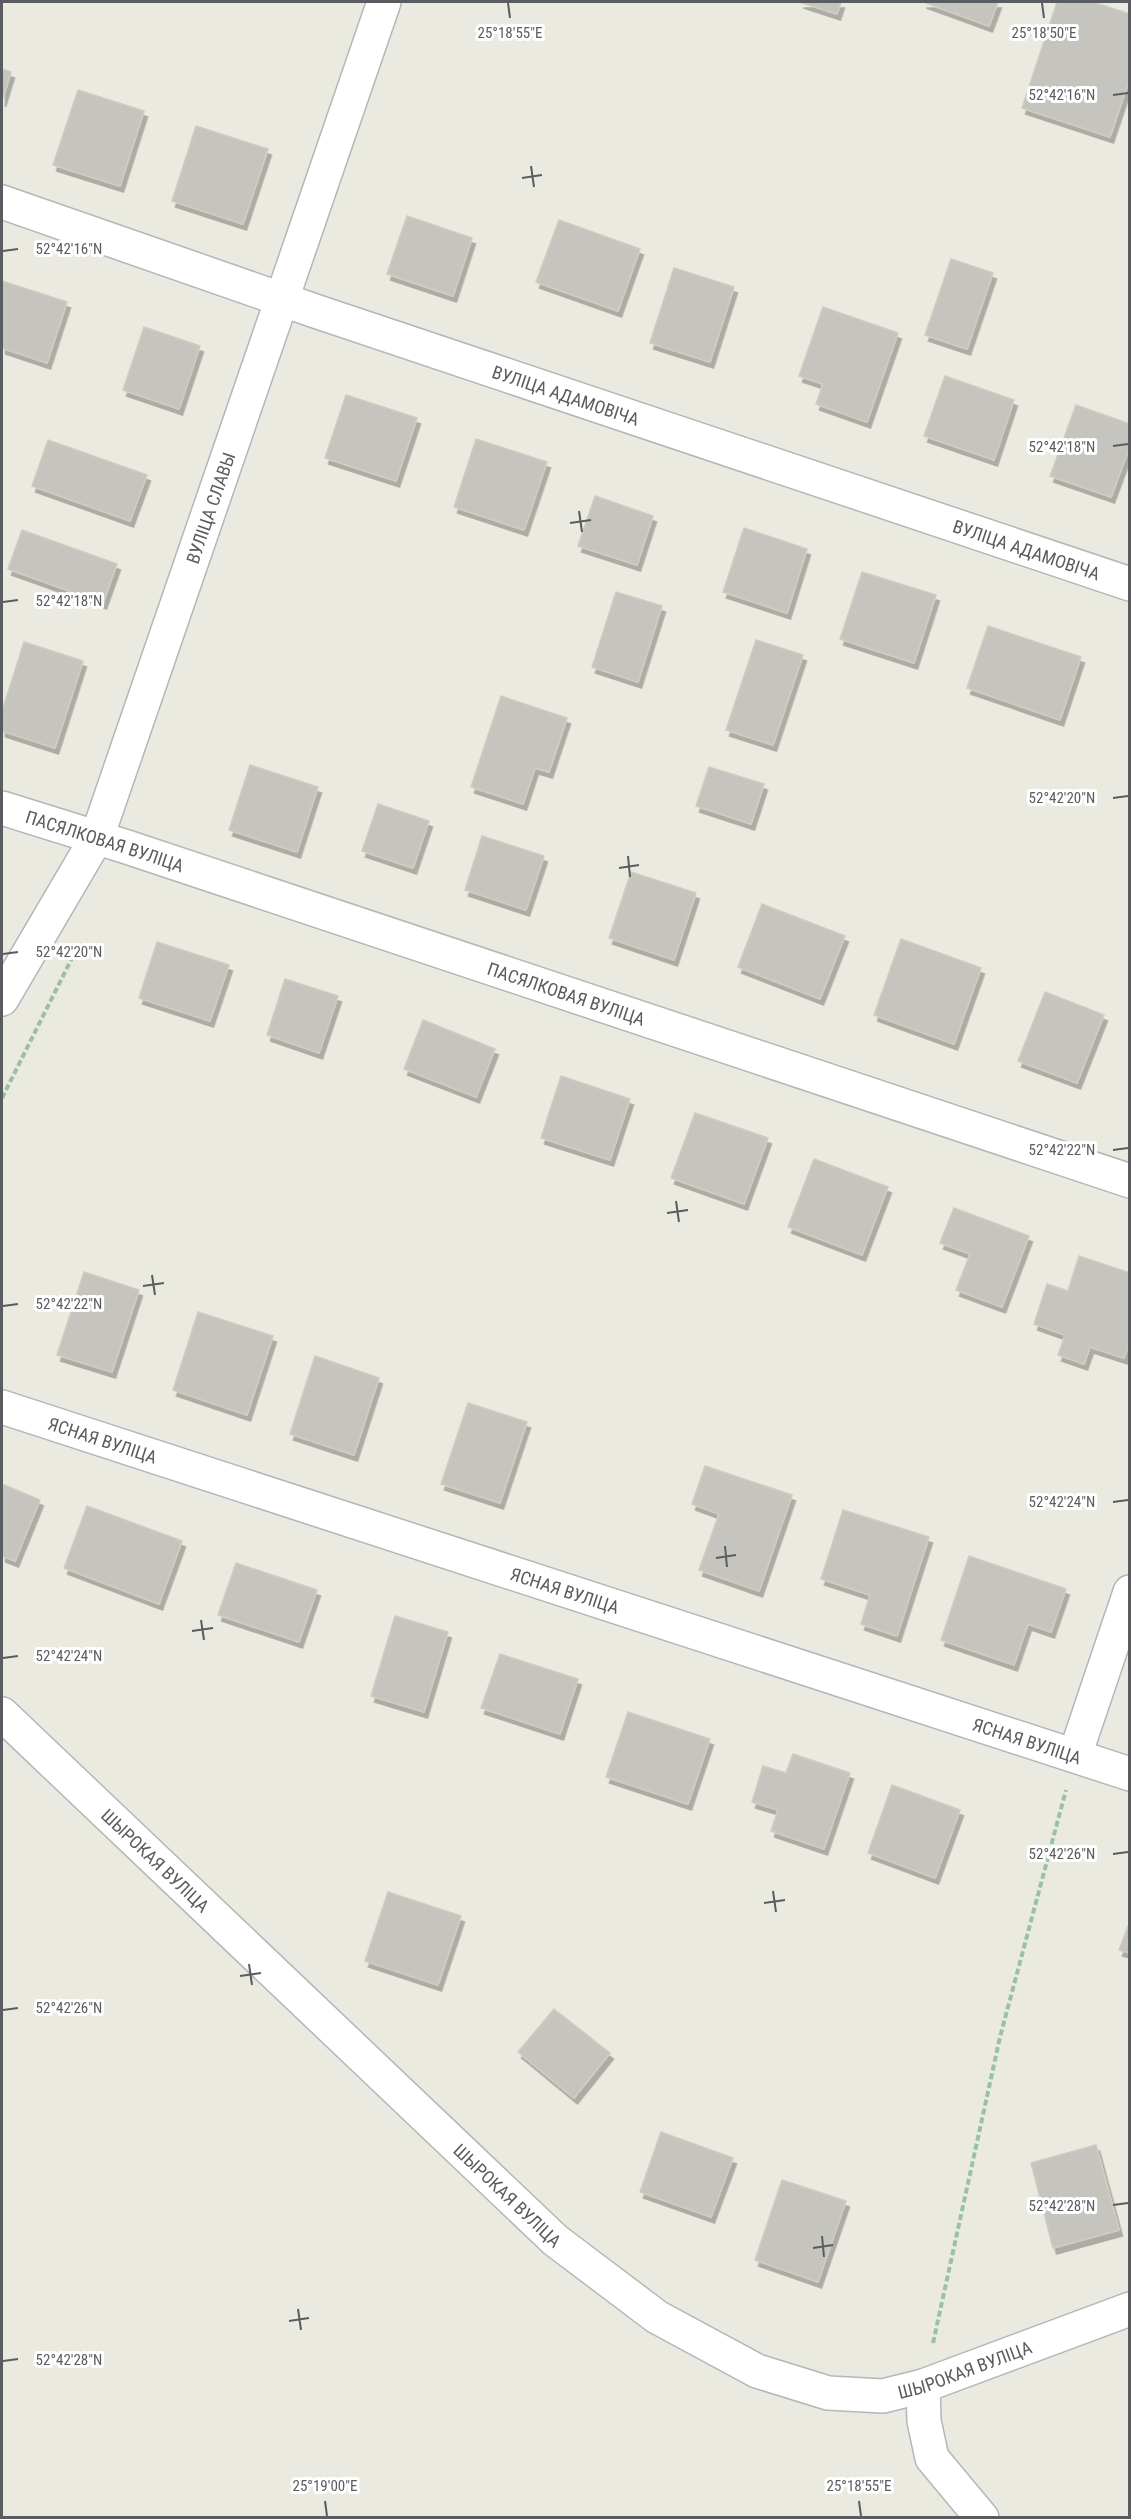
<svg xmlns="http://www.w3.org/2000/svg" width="1131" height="2519" viewBox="0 0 1131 2519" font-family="'Roboto Condensed',sans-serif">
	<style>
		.building { fill: #c6c4be; stroke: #cfccbf; stroke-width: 1.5; filter: url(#shadow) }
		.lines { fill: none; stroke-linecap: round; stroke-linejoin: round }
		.minor-casing { stroke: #b3b6ba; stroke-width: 36 }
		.path { stroke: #98c1a7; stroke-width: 4; stroke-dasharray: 6 3; stroke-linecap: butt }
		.minor { stroke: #fff; stroke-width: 33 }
		.ticks { fill: none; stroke: #595c60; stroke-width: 2 }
		.labels { text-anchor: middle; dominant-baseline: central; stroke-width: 6; stroke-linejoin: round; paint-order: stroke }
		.street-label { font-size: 18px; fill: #595c60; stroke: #fff }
		.ticks-label { font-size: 15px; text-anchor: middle; fill: #595c60; stroke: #fff; stroke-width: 6; stroke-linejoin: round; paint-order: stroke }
	</style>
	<defs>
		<filter id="shadow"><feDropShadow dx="3.5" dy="6" stdDeviation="0" flood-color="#0004"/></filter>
	</defs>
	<rect width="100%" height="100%" fill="#ebeae1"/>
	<g class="building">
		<polygon points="800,2 841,2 837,14"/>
		<polygon points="923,2 998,2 989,26"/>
		<polygon points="1057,2 1093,2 1130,14 1130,78 1110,137 1022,108"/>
		<polygon points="2,69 11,72 2,101"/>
		<polygon points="78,90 144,111 120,186 53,165"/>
		<polygon points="196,126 268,149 243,224 172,201"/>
		<polygon points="407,216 472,238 453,296 387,274"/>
		<polygon points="559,220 640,249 618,311 536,282"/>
		<polygon points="951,259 993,273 967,349 925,335"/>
		<polygon points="674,268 734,287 710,362 650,343"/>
		<polygon points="2,281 67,302 47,363 2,348"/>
		<polygon points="823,307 898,333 867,422 816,404 823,384 799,376"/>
		<polygon points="144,327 200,346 179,409 123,390"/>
		<polygon points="945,376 1014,400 994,460 924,436"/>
		<polygon points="346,395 417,418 396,481 325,458"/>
		<polygon points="1076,405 1130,424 1130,446 1111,497 1050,476"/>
		<polygon points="476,439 547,462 524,530 454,507"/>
		<polygon points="48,440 147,475 130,521 32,486"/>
		<polygon points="595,496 653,516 637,565 578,546"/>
		<polygon points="744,528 807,549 787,613 723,592"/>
		<polygon points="22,530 117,564 103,603 8,569"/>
		<polygon points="862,572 936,595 914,663 840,639"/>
		<polygon points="616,592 662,606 638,682 592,667"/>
		<polygon points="988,626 1081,657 1060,720 967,688"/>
		<polygon points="756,640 803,655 773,745 726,730"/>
		<polygon points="24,642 83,661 55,748 2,731 2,711"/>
		<polygon points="501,696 567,718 549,772 535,768 523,804 471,787"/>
		<polygon points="250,765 318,787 297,852 229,830"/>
		<polygon points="709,767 764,784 751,824 696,806"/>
		<polygon points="378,804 429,821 413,868 362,851"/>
		<polygon points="482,836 544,856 526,910 465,890"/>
		<polygon points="631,872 696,893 674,960 609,938"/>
		<polygon points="762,904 845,936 820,999 738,967"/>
		<polygon points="901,939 981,968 954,1044 874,1015"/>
		<polygon points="157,942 229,965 210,1021 139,998"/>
		<polygon points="285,979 338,996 319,1053 267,1035"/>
		<polygon points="1045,992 1104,1015 1077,1083 1018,1061"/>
		<polygon points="423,1020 495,1049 476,1097 404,1069"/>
		<polygon points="561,1076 630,1099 610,1160 541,1138"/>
		<polygon points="695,1113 768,1138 744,1204 671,1178"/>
		<polygon points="814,1159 888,1187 862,1255 788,1227"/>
		<polygon points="954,1208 1029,1236 1002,1307 956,1290 970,1254 940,1243"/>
		<polygon points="1079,1256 1130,1273 1130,1341 1124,1358 1090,1347 1084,1364 1058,1355 1065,1335 1034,1324 1047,1284 1068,1291"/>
		<polygon points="84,1272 139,1290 112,1372 57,1355"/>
		<polygon points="198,1312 273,1336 247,1415 173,1390"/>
		<polygon points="315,1356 379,1378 354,1455 290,1434"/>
		<polygon points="468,1403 527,1422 500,1503 441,1484"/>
		<polygon points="705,1466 792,1495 759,1591 699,1570 719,1514 692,1504"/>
		<polygon points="2,1484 40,1500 15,1561 2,1556"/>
		<polygon points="87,1506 182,1541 159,1604 64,1568"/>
		<polygon points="843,1510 929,1537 897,1636 861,1624 870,1595 821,1579"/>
		<polygon points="969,1556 1066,1589 1051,1632 1028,1624 1014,1665 941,1640"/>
		<polygon points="236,1563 317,1590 299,1642 218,1615"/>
		<polygon points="395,1616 448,1632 424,1712 371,1696"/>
		<polygon points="500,1654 578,1679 560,1734 481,1708"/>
		<polygon points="628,1712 710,1739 688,1804 606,1777"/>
		<polygon points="793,1754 850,1773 824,1849 771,1831 778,1810 752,1802 763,1766 786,1773"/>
		<polygon points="892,1785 960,1810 935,1878 868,1853"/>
		<polygon points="388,1892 461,1916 438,1985 365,1961"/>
		<polygon points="1130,1921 1130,1953 1119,1950"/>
		<polygon points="554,2009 610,2053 574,2098 518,2052"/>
		<polygon points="661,2132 733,2158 711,2217 640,2192"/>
		<polygon points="1096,2145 1119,2230 1053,2248 1031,2163"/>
		<polygon points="782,2180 846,2201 818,2282 755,2260"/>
	</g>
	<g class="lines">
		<g class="minor-casing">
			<g id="minor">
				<path id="s1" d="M2 202 318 312 1130 584"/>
				<path id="s2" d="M2 808 127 847 1130 1181"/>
				<path id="s3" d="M2 999 97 837 384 2"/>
				<path id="s4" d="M2 1407 1130 1774"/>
				<path id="s5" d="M2 1714 555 2240 657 2317 757 2371 828 2393 883 2396 923 2386 1130 2309"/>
				<polyline points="1075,1755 1130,1592"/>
				<polyline points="923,2386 924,2421 932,2458 982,2518"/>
			</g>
		</g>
		<g class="path">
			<polyline points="2,1098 74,954"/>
			<polyline points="933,2343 1000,2037 1066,1790"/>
		</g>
		<use href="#minor" class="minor"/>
	</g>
	<path class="ticks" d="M508 3 510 18M1042 3 1044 18M1113 95 1128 93M531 166 534 187M522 178 542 175M3 251 18 249M1113 446 1128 444M579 511 582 532M570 523 591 520M3 602 18 600M1113 798 1128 796M628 856 630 877M619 868 639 865M3 954 18 952M1113 1150 1128 1148M676 1201 679 1222M667 1213 688 1210M152 1275 155 1295M143 1286 164 1283M3 1306 18 1304M1113 1502 1128 1500M725 1546 727 1567M716 1558 736 1555M201 1620 204 1640M192 1631 213 1628M3 1658 18 1656M1113 1854 1128 1852M773 1891 776 1912M764 1903 785 1900M249 1964 252 1985M240 1976 261 1973M3 2010 18 2008M1113 2205 1128 2203M822 2236 824 2257M813 2248 833 2245M298 2309 301 2330M289 2321 309 2318M3 2361 18 2359M325 2501 327 2516M859 2501 861 2516"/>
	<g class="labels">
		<g class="street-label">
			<text stroke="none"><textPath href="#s1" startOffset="596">ВУЛІЦА АДАМОВІЧА</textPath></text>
			<text stroke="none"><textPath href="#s3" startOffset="536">ВУЛІЦА СЛАВЫ</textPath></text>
			<text stroke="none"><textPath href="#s1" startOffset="1082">ВУЛІЦА АДАМОВІЧА</textPath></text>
			<text stroke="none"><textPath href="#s2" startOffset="108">ПАСЯЛКОВАЯ ВУЛІЦА</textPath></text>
			<text stroke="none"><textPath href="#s2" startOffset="594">ПАСЯЛКОВАЯ ВУЛІЦА</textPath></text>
			<text stroke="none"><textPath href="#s4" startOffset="106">ЯСНАЯ ВУЛІЦА</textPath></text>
			<text stroke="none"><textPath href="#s4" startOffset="592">ЯСНАЯ ВУЛІЦА</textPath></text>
			<text stroke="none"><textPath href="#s4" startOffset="1078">ЯСНАЯ ВУЛІЦА</textPath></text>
			<text stroke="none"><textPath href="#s5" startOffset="212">ШЫРОКАЯ ВУЛІЦА</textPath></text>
			<text stroke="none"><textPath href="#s5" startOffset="698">ШЫРОКАЯ ВУЛІЦА</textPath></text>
			<text stroke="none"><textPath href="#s5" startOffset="1220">ШЫРОКАЯ ВУЛІЦА</textPath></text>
		</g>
	</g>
	<g class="ticks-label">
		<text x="510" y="38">25°18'55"E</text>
		<text x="1044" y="38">25°18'50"E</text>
		<text x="1062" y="100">52°42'16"N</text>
		<text x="69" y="254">52°42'16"N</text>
		<text x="1062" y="452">52°42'18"N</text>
		<text x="69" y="606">52°42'18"N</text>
		<text x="1062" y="803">52°42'20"N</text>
		<text x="69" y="957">52°42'20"N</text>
		<text x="1062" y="1155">52°42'22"N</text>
		<text x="69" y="1309">52°42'22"N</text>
		<text x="1062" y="1507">52°42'24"N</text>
		<text x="69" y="1661">52°42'24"N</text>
		<text x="1062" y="1859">52°42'26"N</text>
		<text x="69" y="2013">52°42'26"N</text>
		<text x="1062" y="2211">52°42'28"N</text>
		<text x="69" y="2365">52°42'28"N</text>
		<text x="325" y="2491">25°19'00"E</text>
		<text x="859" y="2491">25°18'55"E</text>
	</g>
	<rect width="1131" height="2519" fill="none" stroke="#595c60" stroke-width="6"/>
</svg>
